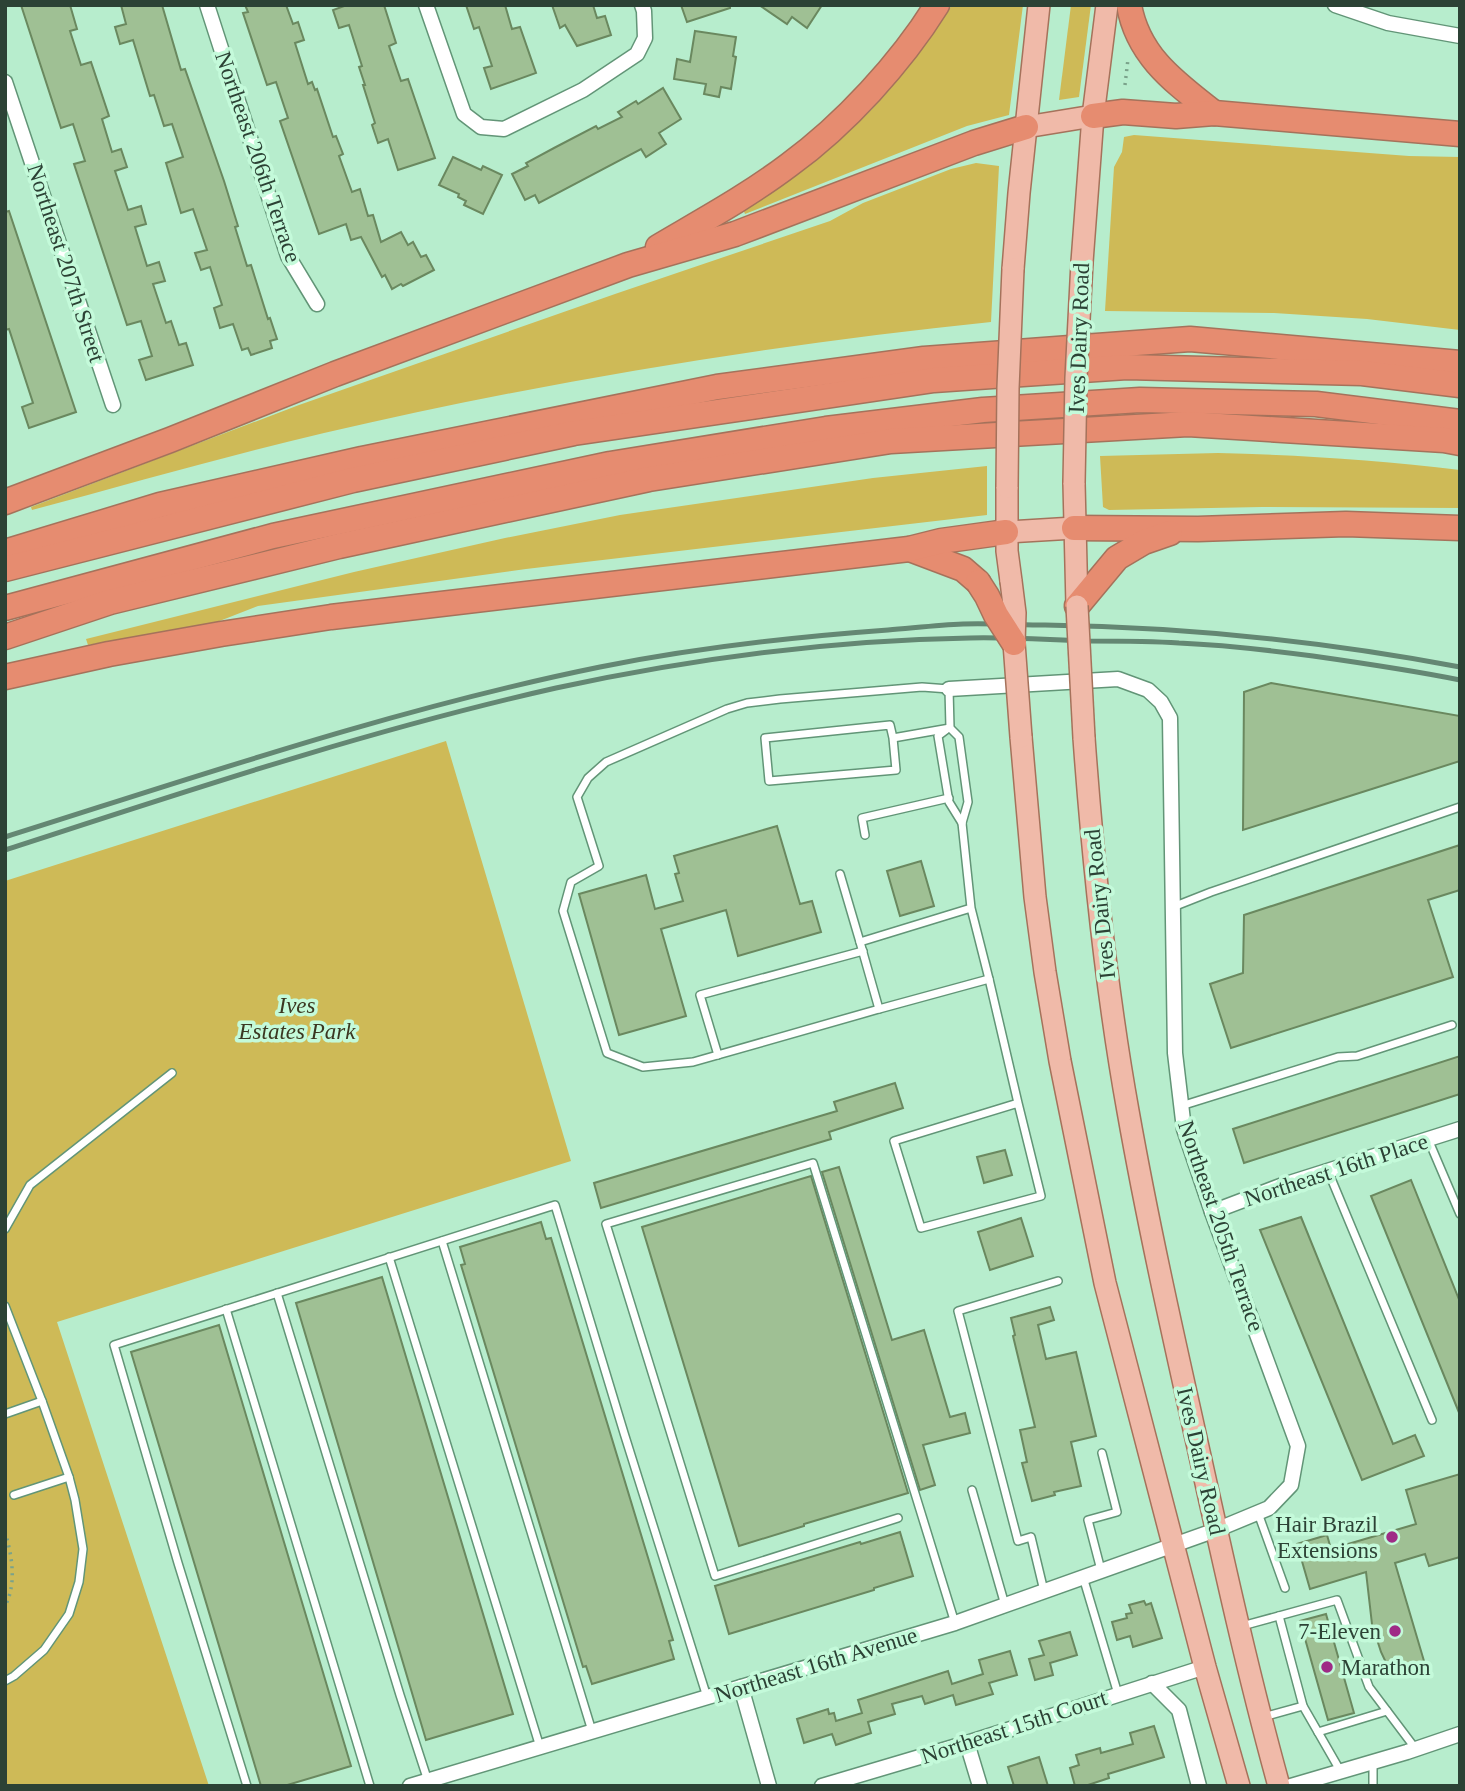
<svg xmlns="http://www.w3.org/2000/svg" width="1465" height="1791" viewBox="0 0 1465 1791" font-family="Georgia,serif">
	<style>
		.green { fill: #ceba57 }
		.building { fill: #9fc094; stroke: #6a885f; stroke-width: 2 }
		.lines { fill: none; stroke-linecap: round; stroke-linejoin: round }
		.lane-casing { stroke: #629577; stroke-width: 10 }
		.street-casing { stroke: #629577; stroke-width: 17 }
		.primary-casing { stroke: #a5725b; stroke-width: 24 }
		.highway-casing { stroke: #a5725b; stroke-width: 27 }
		.path { stroke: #7aa28a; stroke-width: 3.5; stroke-dasharray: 2 5; stroke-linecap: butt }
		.lane { stroke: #fff; stroke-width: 7 }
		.street { stroke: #fff; stroke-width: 14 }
		.primary { stroke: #f0baa9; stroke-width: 21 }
		.highway { stroke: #e68c70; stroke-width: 24 }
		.rail { stroke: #648773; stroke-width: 5 }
		.primary-bridge-casing { stroke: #a5725b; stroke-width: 24; stroke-linecap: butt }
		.highway-bridge-casing { stroke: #a5725b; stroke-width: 27; stroke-linecap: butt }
		.primary-bridge { stroke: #f0baa9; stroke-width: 21 }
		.highway-bridge { stroke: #e68c70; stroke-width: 24 }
		.poi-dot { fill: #9f2b86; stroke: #c4fada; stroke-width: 2.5 }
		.labels { text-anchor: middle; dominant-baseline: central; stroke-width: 7; stroke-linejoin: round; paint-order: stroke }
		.street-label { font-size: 23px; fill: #2c4235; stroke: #c4fada }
		.park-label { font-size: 23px; font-style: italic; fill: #3b3721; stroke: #c4fada }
		.poi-label { font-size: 23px; fill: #2c4235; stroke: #c4fada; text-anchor: end }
	</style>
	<rect width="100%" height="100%" fill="#b7edcd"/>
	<g class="green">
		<path d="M952 5H1023L1009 115 967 126 745 214 743 209C784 183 824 156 859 122 895 88 923 46 952 5Z"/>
		<polygon points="1071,5 1091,5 1079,97 1059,100"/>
		<polygon points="1134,135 1409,156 1460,157 1460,330 1367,319 1274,313 1105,311 1114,167 1122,152 1124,137"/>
		<path d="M976 163 999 166 991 322C767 345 543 382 324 433 226 456 129 484 32 510L31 507 299 405 615 294 830 221 863 203 951 169Z"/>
		<path d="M1218 453C1299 455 1380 460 1460 470V508L1262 507 1109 510 1103 507 1100 456Z"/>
		<polygon points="987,466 987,515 526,569 258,606 217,622 88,645 86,639 354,572 505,538 620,515 873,478"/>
		<polygon points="446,741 571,1161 57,1322 209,1786 5,1786 5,881"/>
	</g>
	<g class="building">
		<polygon points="21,5 70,5 77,29 70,31 81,65 91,62 109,116 102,119 112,152 121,149 127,167 115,171 128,210 141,206 146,224 135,227 147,266 159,262 165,281 153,284 166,323 171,321 179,345 186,343 193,365 146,380 139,360 152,356 141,321 127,325 74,164 85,161 73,124 61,128"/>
		<polygon points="121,5 162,5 181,70 185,69 224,181 238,226 235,227 247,266 251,265 268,319 270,318 277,339 270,341 272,348 251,355 248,348 242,350 233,324 220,328 214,308 222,305 210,267 201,270 195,253 207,250 193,209 181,213 166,163 183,157 172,124 164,126 154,95 150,96 133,40 120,44 115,27 126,24"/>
		<polygon points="245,5 286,5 293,24 298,22 304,40 295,43 308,84 312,82 315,90 317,89 333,137 336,136 343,154 339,156 352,192 360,189 368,216 373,215 381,242 401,232 408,245 413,242 421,257 426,255 434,270 403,286 401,284 392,289 385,275 382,277 361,237 351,240 346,224 319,234 280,121 288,118 276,82 267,85 243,13 248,12"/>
		<polygon points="347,5 384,5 396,43 389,46 401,81 408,79 435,158 398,170 388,139 378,143 372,125 375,123 363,85 365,85 359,67 362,66 349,25 339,28 333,10"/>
		<polygon points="466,5 505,5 512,29 520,27 536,73 491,89 484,68 492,66 479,27 474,29"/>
		<polygon points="552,5 593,5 597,18 605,16 611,35 577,46 565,25 560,28"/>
		<polygon points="681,5 730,5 730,8 687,22"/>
		<polygon points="759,5 822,5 807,28 792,17 787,24"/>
		<polygon points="695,31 736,37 733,56 736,57 731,89 721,87 719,97 704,94 706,84 674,79 677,59 690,62"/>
		<polygon points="663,88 681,119 659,133 666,144 646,157 641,149 539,203 535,195 525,200 512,174 528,166 526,163 554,148 596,126 598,129 622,117 618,112 636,101 638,104"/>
		<polygon points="453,157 481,170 483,166 502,175 483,214 464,205 466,201 458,197 459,194 439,185"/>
		<polygon points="9,211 76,412 29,428 22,407 33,403 9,329 5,330 5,212"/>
		<polygon points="1271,683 1460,716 1460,761 1243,830 1244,692"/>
		<polygon points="777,826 800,904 812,901 821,932 738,956 726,910 661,929 686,1016 619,1035 579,894 646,875 655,909 683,901 675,874 679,873 674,856"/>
		<polygon points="1460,845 1460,890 1428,900 1453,977 1231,1048 1210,984 1243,973 1244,915"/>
		<polygon points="921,861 934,906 900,916 887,871"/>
		<polygon points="1460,1056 1460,1094 1244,1163 1233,1129"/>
		<polygon points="895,1083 903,1108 829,1132 831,1139 601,1208 594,1183 837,1111 834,1102"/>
		<polygon points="1005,1150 1012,1175 984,1183 977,1157"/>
		<polygon points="839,1167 892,1340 924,1330 950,1417 965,1413 970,1433 923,1445 935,1485 920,1490 822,1172"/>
		<polygon points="811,1176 908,1493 804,1524 804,1526 739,1546 642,1227"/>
		<polygon points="1411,1180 1460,1302 1460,1415 1371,1196"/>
		<polygon points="1301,1217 1393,1444 1415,1435 1424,1456 1362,1480 1260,1230"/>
		<polygon points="1021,1218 1033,1256 990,1270 978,1232"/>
		<polygon points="541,1222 546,1239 551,1238 673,1640 669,1641 674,1659 592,1684 586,1666 583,1667 461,1265 465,1264 460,1247"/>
		<polygon points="382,1277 513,1714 426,1740 296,1303"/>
		<polygon points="1050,1307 1054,1320 1038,1325 1046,1359 1076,1352 1096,1436 1071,1442 1081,1486 1054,1492 1055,1495 1032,1501 1022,1463 1027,1462 1020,1430 1035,1427 1013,1336 1015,1335 1011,1318"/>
		<polygon points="219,1325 351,1766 284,1786 261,1786 131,1352"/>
		<polygon points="1460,1474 1460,1557 1429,1566 1425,1554 1395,1563 1424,1661 1390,1671 1381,1652 1372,1624 1366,1572 1310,1589 1297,1544 1327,1535 1331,1549 1416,1524 1406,1490"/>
		<polygon points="900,1532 913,1576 874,1588 874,1590 729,1634 715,1586 860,1542 861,1544"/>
		<polygon points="1144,1601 1146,1605 1151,1603 1162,1638 1133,1647 1130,1636 1117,1640 1112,1622 1127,1618 1126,1614 1132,1613 1129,1605"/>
		<polygon points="1326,1614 1354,1713 1328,1720 1300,1621"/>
		<polygon points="1070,1632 1077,1655 1050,1663 1053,1675 1035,1680 1029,1659 1044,1655 1039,1641"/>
		<polygon points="1010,1651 1017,1675 989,1683 993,1694 956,1705 953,1695 925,1704 922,1696 892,1704 895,1714 868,1722 871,1733 836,1745 832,1734 804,1743 797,1719 828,1709 829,1714 834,1713 836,1721 862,1713 858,1700 948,1671 952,1684 983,1674 979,1660"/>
		<polygon points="1154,1726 1164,1757 1108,1774 1109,1778 1085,1786 1075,1786 1070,1768 1079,1765 1076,1755 1100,1748 1101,1753 1133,1744 1130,1733"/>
		<polygon points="1039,1757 1048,1786 1014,1786 1008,1767"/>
	</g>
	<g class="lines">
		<g class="lane-casing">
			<g id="lane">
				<polyline points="946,730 938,736 949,802 962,823"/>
				<polyline points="893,738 896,770 769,781 765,738 890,725 893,738 950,728"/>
				<polyline points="865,835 862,818 949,798"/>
				<polyline points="840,874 860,942"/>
				<polyline points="1173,907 1211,892 1460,807"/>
				<polyline points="971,908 860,942 879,1009 693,1062 643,1067 607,1053 563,911 571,882 599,866 577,797 588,778 606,762 727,709 747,703 780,699 922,687 949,689 950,728 959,737 968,802 962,823 971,908 989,979 1018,1103 1041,1196 921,1228 894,1141 1018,1103"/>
				<polyline points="879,1009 989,979"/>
				<polyline points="718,1055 700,995 863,951"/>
				<polyline points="1181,1106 1338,1057 1357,1056 1452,1025"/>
				<polyline points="1428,1139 1460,1214"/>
				<polyline points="1328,1171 1432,1420"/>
				<polyline points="5,1229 30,1185 172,1073"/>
				<polyline points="442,1241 592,1731"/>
				<polyline points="389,1257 540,1747"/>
				<polyline points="277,1293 400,1695 428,1781"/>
				<polyline points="5,1306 42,1401 69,1477 75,1500 83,1549 79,1582 69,1614 44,1650 14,1676 5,1681"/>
				<polyline points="226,1309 370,1786"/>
				<polyline points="5,1414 42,1401"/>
				<polyline points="972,1490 1005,1605"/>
				<polyline points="14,1495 69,1477"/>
				<polyline points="1258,1513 1285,1588"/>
				<polyline points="898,1518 715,1576 606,1224 813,1163 955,1623"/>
				<polyline points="1101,1570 1088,1520 1117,1512 1102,1453"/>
				<polyline points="1083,1577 1118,1694"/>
				<polyline points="1044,1591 1031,1537 1018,1541 958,1311 1058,1281"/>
				<polyline points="1279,1616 1303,1706 1341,1772"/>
				<polyline points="1242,1626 1337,1600 1369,1687 1415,1748"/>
				<polyline points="1263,1717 1303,1706"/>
				<polyline points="1318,1732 1387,1711"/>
				<polyline points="247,1786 178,1563 114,1345 555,1205 624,1433 707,1697"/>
				<polyline points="1373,1786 1373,1762"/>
			</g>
		</g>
		<g class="street-casing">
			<g id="street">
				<polyline points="207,5 288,256 317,304"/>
				<polyline points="426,5 464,114 481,127 504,129 583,90 637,54 645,38 644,11 642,5"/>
				<polyline points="1335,5 1388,23 1460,36"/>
				<polyline points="5,82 113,405"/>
				<polyline points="1212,1212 1283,1185 1460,1129"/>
				<polyline points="1152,1683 1179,1710 1199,1786"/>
				<polyline points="741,1687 769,1786"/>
				<polyline points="967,1743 980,1786"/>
				<polyline points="410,1786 955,1623 1216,1530 1269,1508 1291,1485 1298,1446 1212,1212 1184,1129 1175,1053 1170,718 1161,702 1148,690 1118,679 949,689"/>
				<polyline points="822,1786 967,1743 1205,1667"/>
				<polyline points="1291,1786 1407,1752 1460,1734"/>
			</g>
		</g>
		<g class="primary-casing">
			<g id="primary">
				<polyline points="1026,127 1093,116"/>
				<polyline points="1082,262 1093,116 1107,5"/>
				<polyline points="1013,269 1019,193 1039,5"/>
				<polyline points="1074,483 1077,606"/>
				<polyline points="1007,487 1007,551 1011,581"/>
				<polyline points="1006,532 1074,528"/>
				<polyline points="1021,737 1035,897 1045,972 1060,1061 1105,1283 1205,1667 1239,1786"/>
				<path d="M1084 738C1093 862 1106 989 1128 1111 1148 1224 1173 1335 1198 1447 1223 1560 1248 1674 1279 1786"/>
			</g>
		</g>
		<g class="highway-casing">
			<g id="highway">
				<path d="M1129 5C1138 57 1176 83 1214 113"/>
				<polyline points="1093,116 1123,112 1176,116 1214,113 1460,134"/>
				<path d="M658 247C702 221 748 196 789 165 844 125 901 63 937 5"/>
				<polyline points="5,502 170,440 335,374 628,265 735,234 974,143 1026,127"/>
				<polyline points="1074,528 1198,529 1346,524 1460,528"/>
				<polyline points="910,549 963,569 978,582"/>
				<polyline points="5,552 160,505 362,459 717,387 924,359 1190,339 1460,363"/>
				<polyline points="5,569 353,480 574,433 934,380 1127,367 1362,373 1460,385"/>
				<polyline points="1077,606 1117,558 1144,542 1170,533"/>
				<polyline points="5,608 273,536 610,464 826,429 983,410 1140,400 1316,404 1460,422"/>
				<polyline points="5,637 110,602 339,546 649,479 891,441 1188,424 1444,440 1460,443"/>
				<polyline points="5,677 109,654 221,634 331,617 909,549 941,541 1006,532"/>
			</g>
		</g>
		<g class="path">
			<polyline points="1125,85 1128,59"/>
			<path d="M5 1532C12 1555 17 1584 5 1606"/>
		</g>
		<use href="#lane" class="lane"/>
		<use href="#street" class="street"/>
		<use href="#primary" class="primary"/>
		<use href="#highway" class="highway"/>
		<g class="rail">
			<path d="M5 837C202 775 398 708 600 667 695 648 792 637 888 630 913 628 938 625 963 624 990 623 1018 625 1045 625 1184 627 1323 641 1460 667"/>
			<path d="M5 850C187 791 369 730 556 688 691 659 832 640 970 638 1010 637 1050 640 1090 641 1119 641 1149 641 1179 643 1224 645 1268 650 1313 656 1362 663 1411 670 1460 680"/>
		</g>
		<g class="primary-bridge-casing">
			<g id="primary-bridge">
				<polyline points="1074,483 1076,378 1082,262"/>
				<polyline points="1007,487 1008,388 1013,269"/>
				<polyline points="1011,581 1015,613 1014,643 1021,737"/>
				<polyline points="1077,606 1084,738"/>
			</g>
		</g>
		<g class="highway-bridge-casing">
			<polyline id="highway-bridge" points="978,582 987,596 996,615 1014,643"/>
		</g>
		<use href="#primary-bridge" class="primary-bridge"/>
		<use href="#highway-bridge" class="highway-bridge"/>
	</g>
	<g class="poi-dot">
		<circle cx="1392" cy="1537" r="7"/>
		<circle cx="1395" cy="1631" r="7"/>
		<circle cx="1327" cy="1667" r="7"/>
	</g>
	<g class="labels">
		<g class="street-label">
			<text transform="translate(258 157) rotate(71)">Northeast 206th Terrace</text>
			<text transform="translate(66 263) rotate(72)">Northeast 207th Street</text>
			<text transform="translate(1079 338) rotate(-88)">Ives Dairy Road</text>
			<text transform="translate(1100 904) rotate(-96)">Ives Dairy Road</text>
			<text transform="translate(1336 1170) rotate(-18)">Northeast 16th Place</text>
			<text transform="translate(1221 1226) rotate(71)">Northeast 205th Terrace</text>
			<text transform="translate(1201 1461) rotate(77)">Ives Dairy Road</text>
			<text transform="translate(816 1665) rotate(-17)">Northeast 16th Avenue</text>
			<text transform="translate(1014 1727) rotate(-18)">Northeast 15th Court</text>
		</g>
		<g class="park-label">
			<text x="297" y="1005">Ives<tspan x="297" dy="26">Estates Park</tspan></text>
		</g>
		<g class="poi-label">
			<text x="1378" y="1524">Hair Brazil<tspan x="1378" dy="26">Extensions</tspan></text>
			<text x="1381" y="1631">7-Eleven</text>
			<text x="1341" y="1667" text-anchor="start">Marathon</text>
		</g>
	</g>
	<rect width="1465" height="1791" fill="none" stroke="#2c4235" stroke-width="14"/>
</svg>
